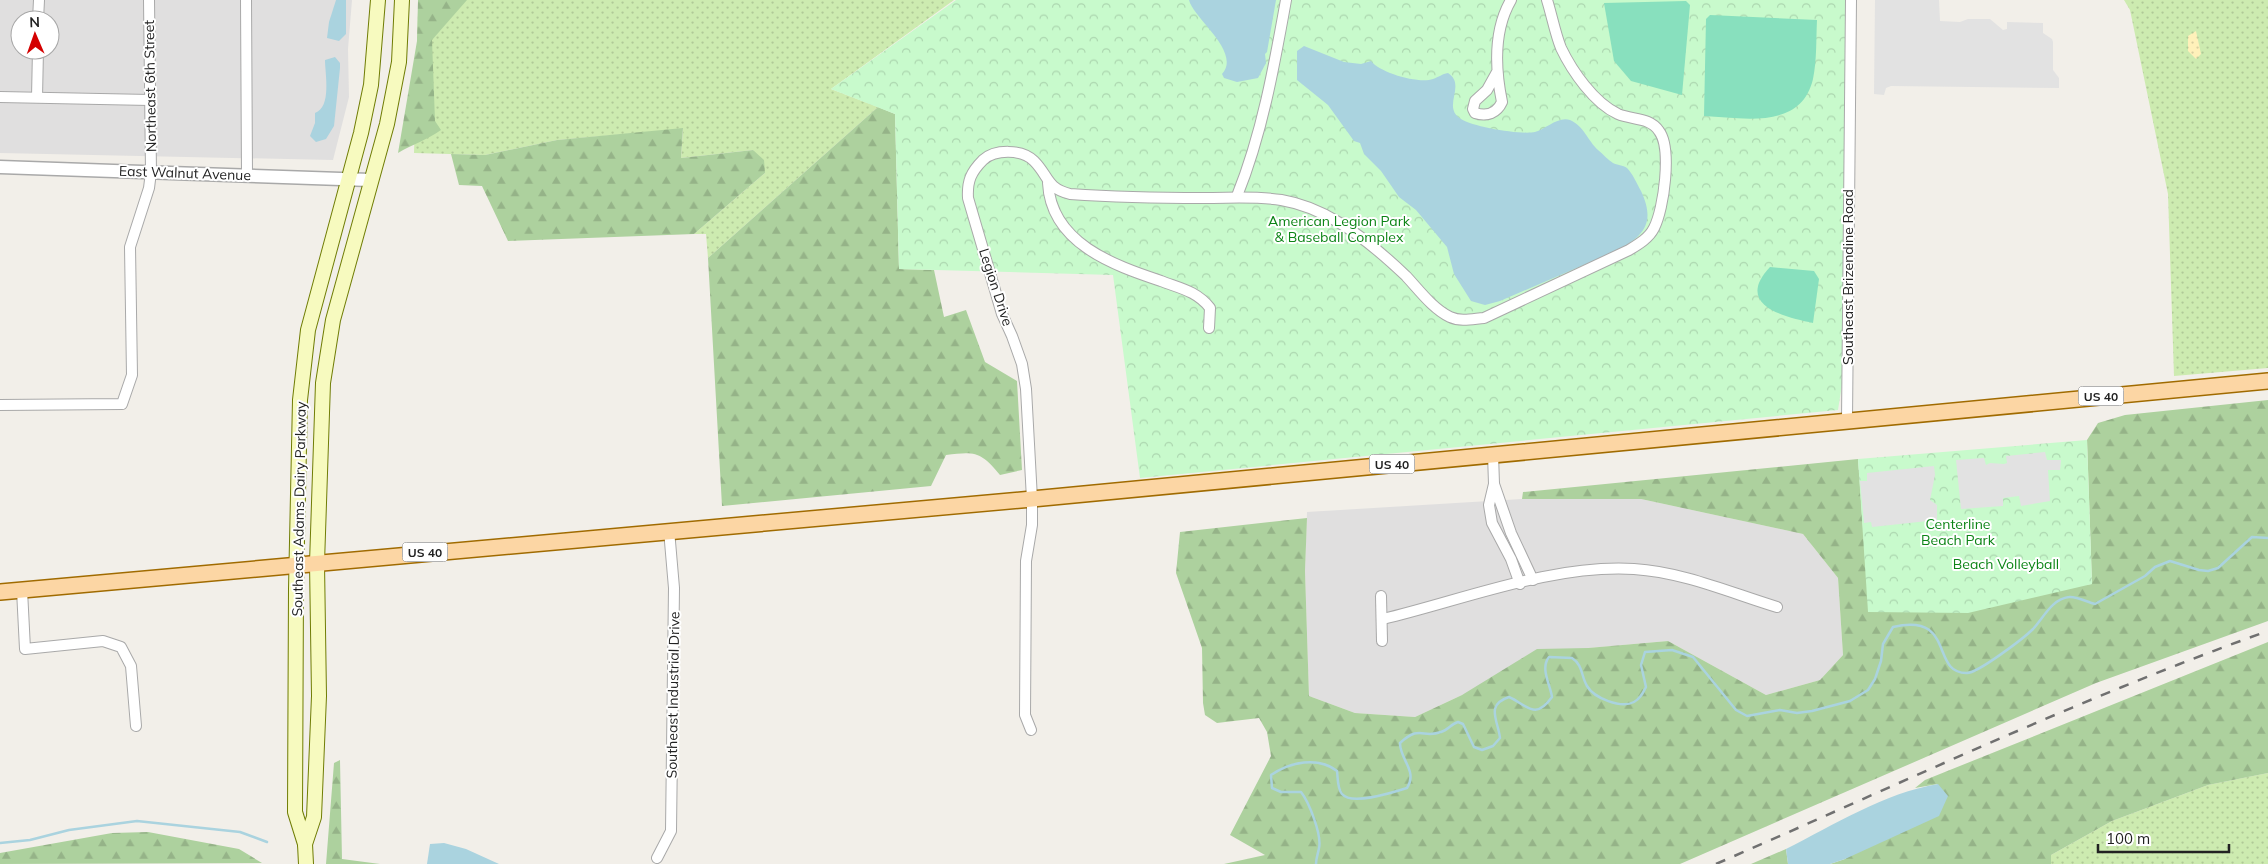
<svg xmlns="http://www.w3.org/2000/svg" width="2268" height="864" viewBox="0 0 2268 864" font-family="Mulish,sans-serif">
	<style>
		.residential { fill: #e0dfdf; fill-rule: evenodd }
		.grass { fill: url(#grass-dots) }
		.forest { fill: url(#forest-firs) }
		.sand { fill: url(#sand-dots) }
		.park { fill: url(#park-crowns) }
		.pitch { fill: #88e0be }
		.parking { fill: #e2e2e2 }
		.water { fill: #aad3df }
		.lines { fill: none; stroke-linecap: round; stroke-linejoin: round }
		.stream { stroke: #aad3df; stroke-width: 2.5 }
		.minor-casing { stroke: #a9a9a9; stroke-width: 12 }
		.tertiary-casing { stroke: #a9a9a9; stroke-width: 15 }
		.secondary-casing { stroke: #707d05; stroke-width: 16 }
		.primary-casing { stroke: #a06b00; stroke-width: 18 }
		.minor { stroke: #fff; stroke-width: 10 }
		.tertiary { stroke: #fff; stroke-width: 12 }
		.secondary { stroke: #f7fabf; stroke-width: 14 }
		.primary { stroke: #fcd6a4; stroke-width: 15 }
		.rail { stroke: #707070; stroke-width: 2.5; stroke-dasharray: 10 10; stroke-linecap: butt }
		.labels { text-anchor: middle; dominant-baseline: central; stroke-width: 4; stroke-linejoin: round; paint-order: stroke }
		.shield { fill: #fff; stroke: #646464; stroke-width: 1 }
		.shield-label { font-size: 12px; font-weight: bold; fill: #222 }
		.street-label { font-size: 14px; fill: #222; stroke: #fff }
		.park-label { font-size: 14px; fill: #0c8416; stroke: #fff }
	</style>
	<defs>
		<pattern id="grass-dots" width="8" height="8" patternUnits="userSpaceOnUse" patternTransform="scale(1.25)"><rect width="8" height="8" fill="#cdebb0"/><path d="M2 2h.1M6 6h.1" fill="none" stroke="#b0c997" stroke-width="1.8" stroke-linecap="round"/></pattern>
		<pattern id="forest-firs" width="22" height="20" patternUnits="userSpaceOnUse" patternTransform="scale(1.25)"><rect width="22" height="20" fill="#add19e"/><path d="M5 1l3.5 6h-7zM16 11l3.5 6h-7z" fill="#95b388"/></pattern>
		<pattern id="sand-dots" width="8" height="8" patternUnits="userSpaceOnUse" patternTransform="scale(1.25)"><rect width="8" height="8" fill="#fff1ba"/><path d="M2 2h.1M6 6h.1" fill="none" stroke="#dacea0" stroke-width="1.8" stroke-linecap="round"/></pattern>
		<pattern id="park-crowns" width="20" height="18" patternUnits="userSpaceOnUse" patternTransform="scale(1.25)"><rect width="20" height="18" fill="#c8facc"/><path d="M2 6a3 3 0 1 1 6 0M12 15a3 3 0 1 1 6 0" fill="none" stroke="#acd6af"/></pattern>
	</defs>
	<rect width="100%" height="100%" fill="#f2efe9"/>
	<g class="residential">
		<path d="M0 0H352L348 49 349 97 333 160 0 153ZM20 20H50V50H20Z"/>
		<polygon points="1522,499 1641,499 1803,534 1838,578 1843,655 1820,680 1766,695 1668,641 1588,648 1462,695 1415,717 1355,713 1309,696 1305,571 1307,512"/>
	</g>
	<g class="grass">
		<polygon points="437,0 954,0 831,89 878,107 708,258 706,234 694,234 765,173 753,150 681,158 683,129 557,140 485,155 414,153 418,12"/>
		<polygon points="2124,0 2268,0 2268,368 2174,376 2168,194 2130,10"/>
		<polygon points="2268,773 2268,864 2051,864 2051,855 2112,821 2208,785"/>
	</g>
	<g class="forest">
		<path d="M418 0H467L432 40 435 121 441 130C427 140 413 144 398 153L417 41Z"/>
		<path d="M878 107 895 114 899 269 934 270 944 317 966 310 985 362 1017 381 1022 470 1000 475C981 452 976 451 946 455L931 486 722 506 708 258Z"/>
		<polygon points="683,128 681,158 753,150 764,160 765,173 694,234 508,241 482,186 459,185 451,154 485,155 557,140"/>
		<polygon points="2268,400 2268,621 2096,683 1680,864 1224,864 1265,855 1230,835 1271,756 1267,732 1259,718 1217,723 1205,715 1203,703 1202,648 1176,573 1180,532 1307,518 1305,571 1309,696 1355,713 1415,717 1462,695 1537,649 1588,648 1668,641 1766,695 1820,680 1843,655 1838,578 1803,534 1641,499 1522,499 1523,492 1858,459 1869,612 2092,584 2087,440 2098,423 2125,415"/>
		<polygon points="2268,642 2268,773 2208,785 2112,821 2051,855 2051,864 1830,864 1845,859 1938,784 1915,788 1925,780"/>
		<polygon points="340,760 342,859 380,864 326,864 334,763"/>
		<polygon points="148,832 239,849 262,863 0,864 0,853 112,833"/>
		<polygon points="1786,849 1788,864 1751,864"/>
	</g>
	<polygon class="sand" points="2196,31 2201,54 2196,59 2188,51 2188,36"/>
	<g class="park">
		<polygon points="956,0 1851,0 1848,346 1838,410 1140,478 1113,275 899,269 895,114 831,89"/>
		<polygon points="2087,440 2092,584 1968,613 1868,612 1858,459"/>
	</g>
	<g class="pitch">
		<polygon points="1686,1 1690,5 1682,95 1631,81 1614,61 1604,3"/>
		<path d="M1710 15 1817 20C1816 39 1817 60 1813 79 1801 130 1744 118 1704 116L1706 19Z"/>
		<path d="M1770 267 1814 271 1819 279 1813 323C1784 317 1734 305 1770 267Z"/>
	</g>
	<g class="parking">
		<polygon points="1875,0 1939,0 1940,21 1960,22 1968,19 1990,19 2003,30 2007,29 2007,22 2043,23 2043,33 2052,39 2053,42 2053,70 2059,78 2059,88 1891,86 1886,88 1884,95 1874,94"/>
		<polygon points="2045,452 2047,460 2061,460 2060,470 2048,470 2050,501 2021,506 2019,496 2003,498 2003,506 1961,509 1956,460 1984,458 1986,465 1990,463 2004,464 2007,463 2006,456"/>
		<polygon points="1934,466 1935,475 1930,500 1937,505 1937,520 1872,527 1871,522 1864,523 1860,481 1867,481 1867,473"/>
	</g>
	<g class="water">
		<polygon points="336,0 346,0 346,34 339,41 327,38 329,22"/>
		<path d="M1189 0H1276L1267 52 1265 54 1266 63 1258 78 1237 82 1224 78 1222 74C1242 52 1193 18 1189 0Z"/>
		<path d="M1304 46 1344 62 1361 64 1371 61C1380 73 1419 84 1433 79 1439 77 1442 74 1448 73 1467 85 1441 107 1461 119 1473 127 1521 135 1535 132 1546 129 1558 116 1570 120 1584 126 1588 141 1598 150 1603 154 1608 160 1613 163 1617 165 1623 165 1627 168 1633 174 1637 184 1641 191 1656 223 1644 236 1616 251L1500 301 1485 305 1471 301 1454 274 1447 247 1416 210 1399 197 1381 171 1364 154 1360 143 1354 141 1328 105 1297 80V51Z"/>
		<path d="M335 57 340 63V68L334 126 326 139 316 142 310 136 315 123V113C332 107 325 74 325 60Z"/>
		<path d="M1938 784 1948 796 1939 816 1845 859 1830 864H1788L1786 849C1834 825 1884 793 1938 784Z"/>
		<polygon points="444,843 466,849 499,864 427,864 430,844"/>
	</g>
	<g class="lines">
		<g class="stream">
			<polyline points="0,843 30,840 69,830 137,821 240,832 267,842"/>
			<path d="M1316 864C1316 858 1318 854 1319 848 1322 835 1309 802 1301 792H1281L1272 788 1271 775C1290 762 1318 756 1337 771 1338 778 1337 788 1342 794 1352 806 1394 792 1407 788 1418 771 1400 760 1400 743 1421 724 1422 739 1441 732 1448 730 1451 724 1458 722L1463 724 1474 747 1482 750 1493 746 1500 738C1498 720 1485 705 1509 697 1527 705 1535 721 1552 697 1550 684 1540 668 1549 657L1572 658C1583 665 1581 676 1587 686 1594 698 1621 709 1634 702 1640 699 1643 693 1646 687L1641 665 1645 652 1672 650 1693 657 1736 710 1747 716 1780 710 1797 713 1812 711 1850 701 1868 690 1875 679 1881 661 1883 644 1893 627C1956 612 1930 674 1967 673 1978 673 2024 638 2033 629 2044 617 2052 599 2069 597 2076 596 2087 602 2095 604L2145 576 2155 567 2170 561 2199 570 2208 571 2218 568 2252 537 2268 538"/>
		</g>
		<g class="minor-casing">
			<g id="minor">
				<polyline points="246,0 247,174"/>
				<polyline points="38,20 39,0"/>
				<path d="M1497 72 1487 90 1475 101 1473 109 1475 113C1487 117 1497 113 1502 102 1495 68 1493 31 1511 0"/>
				<polyline points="0,97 150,100"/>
				<polyline points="37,97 38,50"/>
				<path d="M1048 183C1051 243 1113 265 1161 281 1179 288 1197 291 1210 308L1209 328"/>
				<path d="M1237 196C1262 134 1274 67 1286 0"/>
				<polyline points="0,405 122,404 132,375 130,247 149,188 151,172 149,0"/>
				<polyline points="1847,420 1851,0"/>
				<polyline points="1493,454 1494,484 1489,505 1492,523 1511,559 1520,584"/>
				<polyline points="1494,484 1511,533 1533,580"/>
				<polyline points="22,590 25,649 103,641 121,647 131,666 136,726"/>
				<polyline points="1381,596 1382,641"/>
				<path d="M1383 619C1463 600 1552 564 1634 569 1683 572 1731 593 1777 607"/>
				<path d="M1031 730 1025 715 1026 561 1032 525V499L1026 389 1022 364 1012 336 1002 314 968 198C967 181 971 172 983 160 995 149 1022 149 1034 161 1049 176 1046 188 1070 194 1114 197 1159 198 1203 198 1257 198 1288 192 1338 222 1362 236 1385 256 1406 276 1419 290 1433 309 1450 317 1461 322 1472 319 1484 318L1629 250C1639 244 1649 238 1654 228 1664 209 1672 148 1659 131 1650 117 1632 120 1618 114 1594 103 1572 71 1561 48 1555 33 1552 16 1547 0"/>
				<polyline points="657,858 671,831 674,588 669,530"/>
			</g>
		</g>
		<g class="tertiary-casing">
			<polyline id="tertiary" points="0,167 370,180"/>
		</g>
		<g class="secondary-casing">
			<g id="secondary">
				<polyline points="305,844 314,817 319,696 317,563 323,383 333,320 387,124 399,62 402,0"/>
				<polyline points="306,864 305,844 295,812 296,589 300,400 308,330 361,133 371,85 378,0"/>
			</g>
		</g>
		<g class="primary-casing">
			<polyline id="primary" points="0,592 1032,499 2268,381"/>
		</g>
		<use href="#minor" class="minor"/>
		<use href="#tertiary" class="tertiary"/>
		<use href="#secondary" class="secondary"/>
		<use href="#primary" class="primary"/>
		<path class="rail" d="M1716 864C1900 784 2080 698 2268 631"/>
	</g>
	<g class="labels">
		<g class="shield">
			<rect x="2078.5" y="386.5" width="45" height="19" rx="4"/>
			<rect x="1369.5" y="454.5" width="45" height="19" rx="4"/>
			<rect x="402.5" y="542.5" width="45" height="19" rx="4"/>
		</g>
		<g class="shield-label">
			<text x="2101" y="396">US 40</text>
			<text x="1392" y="464">US 40</text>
			<text x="425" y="552">US 40</text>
		</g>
		<g class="street-label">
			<text transform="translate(150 86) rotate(-91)">Northeast 6th Street</text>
			<text transform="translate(185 173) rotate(2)">East Walnut Avenue</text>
			<text transform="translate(1848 277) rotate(-90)">Southeast Brizendine Road</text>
			<text transform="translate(996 287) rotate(72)">Legion Drive</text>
			<text transform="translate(299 509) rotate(-89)">Southeast Adams Dairy Parkway</text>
			<text transform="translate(673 695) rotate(-89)">Southeast Industrial Drive</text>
		</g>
		<g class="park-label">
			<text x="1339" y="221">American Legion Park<tspan x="1339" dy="16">&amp; Baseball Complex</tspan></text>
			<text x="1958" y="524">Centerline<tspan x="1958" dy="16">Beach Park</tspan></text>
			<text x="2006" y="564">Beach Volleyball</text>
		</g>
	</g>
	<g transform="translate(35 35) rotate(358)"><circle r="24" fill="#ffffff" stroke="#a7a7a7"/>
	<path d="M0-4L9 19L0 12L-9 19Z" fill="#d40000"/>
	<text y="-8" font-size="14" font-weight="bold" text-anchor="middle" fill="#222222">N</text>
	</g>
	<path d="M2098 844v8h131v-8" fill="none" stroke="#222222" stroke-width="2.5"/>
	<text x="2106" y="844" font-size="15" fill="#222222" stroke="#ffffff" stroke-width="4" paint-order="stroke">100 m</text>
</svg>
